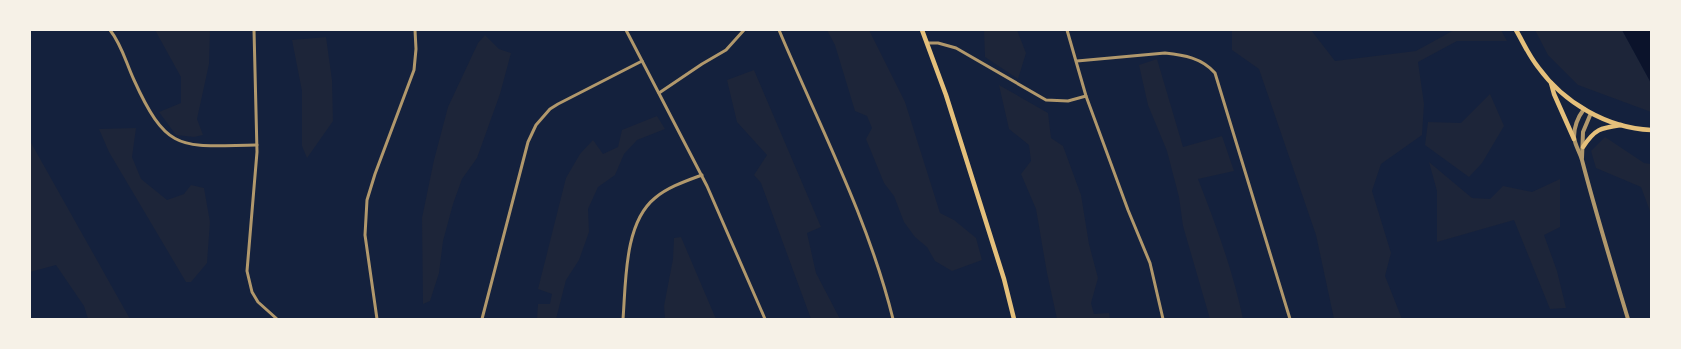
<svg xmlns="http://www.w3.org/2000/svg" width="1681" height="349" viewBox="0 0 1681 349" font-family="Ubuntu,sans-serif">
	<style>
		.green { fill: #1d2539 }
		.water { fill: #0b132b }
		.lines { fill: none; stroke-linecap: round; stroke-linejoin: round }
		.minor { stroke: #b1986c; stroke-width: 3 }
		.tertiary { stroke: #b1986c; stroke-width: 4 }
		.secondary { stroke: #e5c07b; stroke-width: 4.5 }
	</style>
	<rect width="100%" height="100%" fill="#14213d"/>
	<g class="green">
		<polygon points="155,30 210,30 209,64 197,119 203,135 194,137 176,135 159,112 181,103 181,77"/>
		<polygon points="827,30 869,30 905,102 940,213 954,220 976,238 982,260 952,271 935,261 927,247 915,237 904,222 894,196 884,183 866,139 872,128 867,116 855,111 835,45"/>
		<polygon points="984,30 1017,30 1026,53 1018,79 985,57"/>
		<polygon points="1232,30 1311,30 1335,61 1416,51 1454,30 1501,30 1507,41 1457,41 1418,62 1424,104 1422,135 1381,164 1372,191 1391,253 1385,276 1402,319 1334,319 1316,235 1259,69 1232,50"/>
		<polygon points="1535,30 1622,30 1651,83 1651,112 1578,85 1548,55"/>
		<polygon points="485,35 499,49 511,53 500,94 477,158 462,179 453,204 443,241 439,273 430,301 423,304 422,218 434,160 448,107 478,43"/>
		<polygon points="326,37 332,80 333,121 307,158 302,146 302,91 292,40"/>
		<path d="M1157 59 1183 147 1222 136 1234 171 1198 179C1216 225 1233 271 1243 319H1210L1183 226 1179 197 1167 151 1148 105 1139 65Z"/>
		<polygon points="754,70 821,227 807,233 816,273 840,319 811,319 761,183 754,175 767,155 737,122 727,80"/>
		<polygon points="999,85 1048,113 1051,138 1063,146 1081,195 1089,244 1098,278 1091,303 1094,314 1109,313 1110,319 1057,319 1047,273 1036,209 1021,174 1031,161 1029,145 1009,129"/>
		<polygon points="1490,94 1504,126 1482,163 1469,177 1425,145 1428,122 1461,123"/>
		<polygon points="657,116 665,129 637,140 624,154 615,175 598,187 588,209 589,232 579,260 566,280 556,319 537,319 538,304 550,304 552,294 538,289 566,178 580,154 593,140 603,154 618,147 622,130"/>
		<polygon points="136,128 132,157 141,179 167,200 184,194 191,185 204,188 210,222 207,263 191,282 186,282 109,152 99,129"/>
		<polygon points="1605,137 1644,163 1651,164 1651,214 1641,187 1596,168 1591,151"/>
		<polygon points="30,141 130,319 88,319 84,306 56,265 30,272"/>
		<polygon points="1429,162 1472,198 1490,199 1503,186 1532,192 1560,179 1560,227 1544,235 1557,271 1566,308 1550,309 1514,220 1437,242 1437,191"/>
		<polygon points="681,237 716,319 665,319 664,306 673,259 674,238"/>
	</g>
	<polygon class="water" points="1622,30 1651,30 1651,83"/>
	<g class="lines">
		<g class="minor">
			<path d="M110 30C122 45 126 63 134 80 168 155 182 146 257 145"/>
			<polyline points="254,30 257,152 247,271 252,292 258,302 277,319"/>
			<polyline points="626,30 707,186 765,319"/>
			<path d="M779 30C819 125 868 218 893 319"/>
			<polyline points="1067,30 1086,96 1128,210 1150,263 1163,319"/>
			<polyline points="927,43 938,43 956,48 1046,100 1068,101 1086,96"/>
			<path d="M1077 61 1165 53C1184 55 1202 58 1215 73L1290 319"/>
			<polyline points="659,93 702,64 726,50 744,30"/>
			<polyline points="377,319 365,235 367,200 375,174 414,70 416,49 415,30"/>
			<polyline points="482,319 528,142 536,125 550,109 558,104 642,61"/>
			<path d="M623 319C626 282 624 223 655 198 668 187 686 181 702 175"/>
		</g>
		<g class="tertiary">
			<path d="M1584 109C1578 117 1574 127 1574 137 1575 146 1580 152 1582 160 1596 214 1612 266 1628 319"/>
			<polyline points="1582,158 1583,132 1591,113"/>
		</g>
		<g class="secondary">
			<polyline points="922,30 946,95 1004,279 1014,319"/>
			<path d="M1516 30C1523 42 1529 56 1538 67 1564 103 1607 128 1651 130"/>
			<polyline points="1551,83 1554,94 1574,139"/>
			<path d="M1583 147C1595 129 1600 128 1621 125"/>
		</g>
	</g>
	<rect width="1681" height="349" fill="none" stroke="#f6f1e7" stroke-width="62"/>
</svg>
